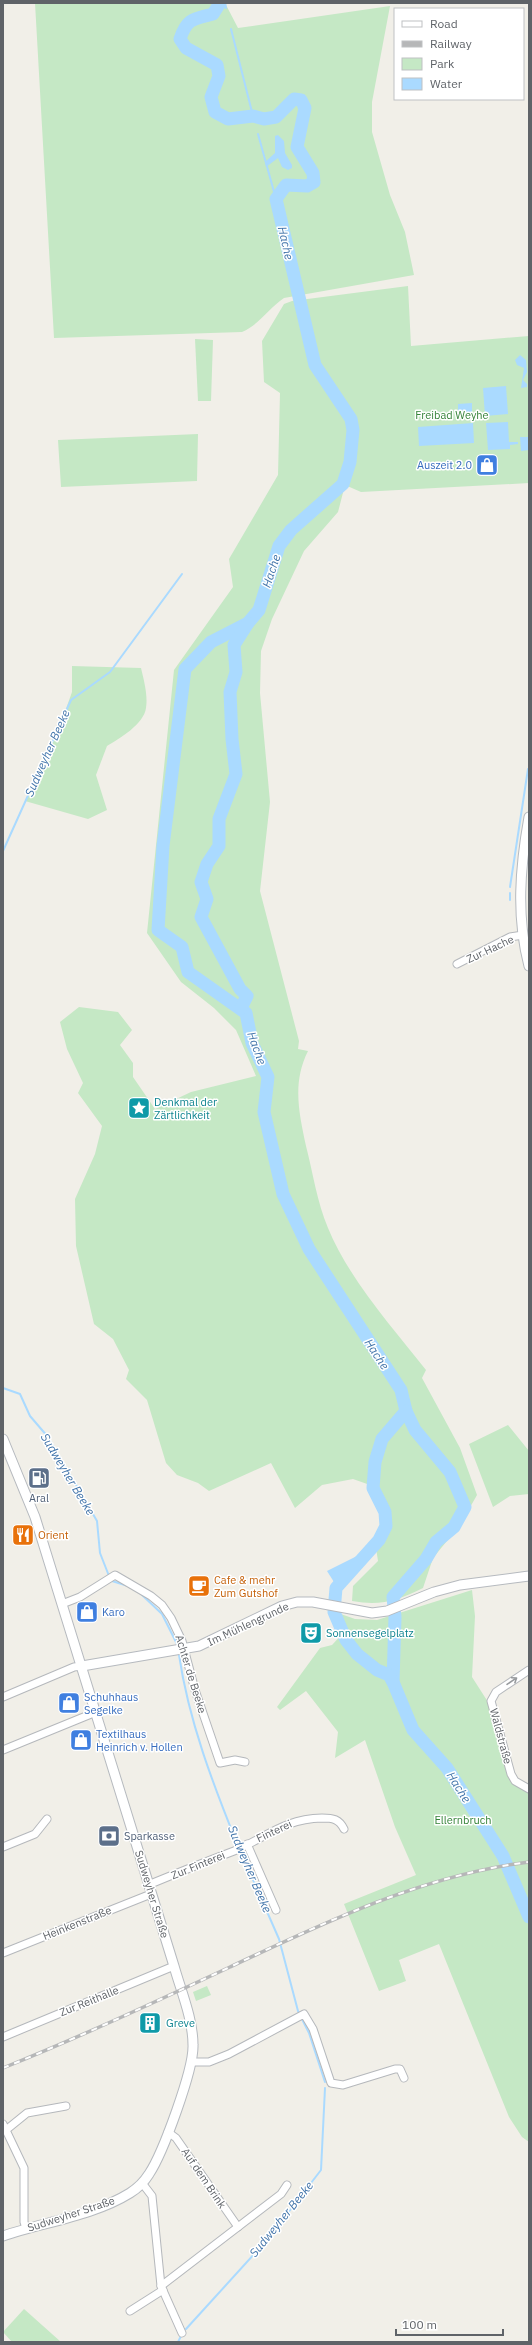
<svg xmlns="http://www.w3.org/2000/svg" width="532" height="2345" viewBox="0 0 532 2345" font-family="'IBM Plex Sans',sans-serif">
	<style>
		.green { fill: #c5e8c5 }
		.water { fill: #aadaff }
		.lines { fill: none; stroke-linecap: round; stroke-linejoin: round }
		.stream { stroke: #aadaff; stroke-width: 2 }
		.river { stroke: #aadaff; stroke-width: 13 }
		.street-casing { stroke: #b5b8bc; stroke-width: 9 }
		.secondary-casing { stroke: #b6babf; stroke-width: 11 }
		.street { stroke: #fff; stroke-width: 7 }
		.secondary { stroke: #fff; stroke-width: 9 }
		.rail-casing { stroke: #b6b7b8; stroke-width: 3.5 }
		.rail { stroke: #fff; stroke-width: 2; stroke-dasharray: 6; stroke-linecap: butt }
		.oneway { stroke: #979a9d }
		.labels { text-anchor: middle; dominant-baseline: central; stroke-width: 3; stroke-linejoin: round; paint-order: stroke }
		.park-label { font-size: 11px; fill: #348238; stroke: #fff }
		.shop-label { font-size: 11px; fill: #366cbe; stroke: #fff; text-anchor: start }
		.street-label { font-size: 11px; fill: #5f6368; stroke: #fff }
		.culture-label { font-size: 11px; fill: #0d838f; stroke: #fff; text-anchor: start }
		.service-label { font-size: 11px; fill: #4e5e75; stroke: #fff }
		.food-label { font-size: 11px; fill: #c56008; stroke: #fff; text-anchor: start }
		.water-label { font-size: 12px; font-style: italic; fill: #4174aa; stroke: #fff }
	</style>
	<rect width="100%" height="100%" fill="#f1efe8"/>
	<g class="green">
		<path d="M35 3H225L238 28 390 6 372 102V132L390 195 405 232 414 275 284 298C269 308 260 324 242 332L54 338Z"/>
		<path d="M408 286 411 346 529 336V483L361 492 345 485 338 512 304 551 272 619 261 651 260 693 270 802 260 891 299 1041 298 1049 308 1051C292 1083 299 1113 306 1146 313 1173 317 1202 328 1228 349 1279 392 1327 426 1370L422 1378 460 1448 477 1495 460 1525 433 1558 423 1588C396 1601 381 1606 352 1601L353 1586 378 1561 376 1548 390 1523 386 1506 370 1485 353 1479 322 1485 295 1508 271 1463 209 1491 198 1483 177 1475 166 1463 147 1400 126 1379 129 1370 113 1339 94 1324 76 1246 75 1199 95 1154 102 1126 78 1093 83 1083 67 1049 60 1022 79 1007 118 1012 132 1030 120 1045 133 1063V1077L155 1109 191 1092 256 1076 236 1030 214 1008 181 982 147 933 174 670 233 587 229 559 278 475 280 393 264 382 262 341 284 304 292 301Z"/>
		<polygon points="195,339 213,340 211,401 198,401"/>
		<polygon points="198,434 197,481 61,487 58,440"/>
		<path d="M72 666 141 668C144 681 148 695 146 708 144 724 119 739 107 746L96 775 107 810 88 819 25 801 57 734 72 692Z"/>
		<polygon points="508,1425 529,1451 529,1494 510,1496 493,1507 469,1444"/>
		<polygon points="472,1590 475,1616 472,1677 488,1702 510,1775 529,1794 529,2142 522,2137 509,2117 439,1944 399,1960 406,1981 379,1991 344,1904 416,1875 395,1827 365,1740 335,1758 338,1732 306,1691 280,1710 277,1707 320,1648 332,1645 345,1631 338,1613 355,1619 377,1620"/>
		<polygon points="207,1986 211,1995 196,2001 193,1992"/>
		<polygon points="24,2309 61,2342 12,2342 3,2332"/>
	</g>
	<g class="water">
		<polygon points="278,135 284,141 285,153 292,165 292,168 288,170 282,167 278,158 266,167 265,162 275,153 275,136"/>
		<polygon points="520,355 526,360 527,372 523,380 527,384 527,387 521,388 524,368 517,365 515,360"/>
		<polygon points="506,386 508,414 485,416 483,388"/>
		<polygon points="472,403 472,417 458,417 458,404"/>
		<polygon points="508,422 509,442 518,442 518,444 510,445 510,449 488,450 486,423"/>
		<polygon points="473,423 474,443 419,446 418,427"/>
		<polygon points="520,437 529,437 529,450 521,451"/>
		<polygon points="357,1556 361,1563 345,1586 339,1590 327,1571"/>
	</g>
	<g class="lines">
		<g class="stream">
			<polyline points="225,3 226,8"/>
			<polyline points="231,29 253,116"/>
			<polyline points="258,134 276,199"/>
			<polyline points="3,851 71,700 110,672 182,574"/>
			<polyline points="510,887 528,769"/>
			<polyline points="510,900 510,893"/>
			<polyline points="3,1388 20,1394 30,1416 48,1437 97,1521 100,1553 109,1576"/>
			<polyline points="112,1581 128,1586"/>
			<polyline points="140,1593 162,1614 177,1644"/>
			<path d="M179 1655C189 1722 213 1784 238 1846"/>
			<polyline points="240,1850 279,1939 298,2011 309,2033 325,2082"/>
			<polyline points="186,2329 267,2240 321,2170 325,2088"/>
			<polyline points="178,2342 181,2336"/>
		</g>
		<g class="river">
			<path d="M220 3 213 14C194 19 187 18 180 39L186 48 217 65 219 76 211 97 215 112 228 119 253 116 264 119 276 117 294 99 301 100 305 108 297 147 313 173 314 182 307 186 286 185 276 199 315 365 351 419 353 430 350 462 343 484 291 530 279 546 259 610 248 623 211 642 185 669 163 846 158 930 182 947 188 972 246 1013 252 1043 268 1077 264 1112 283 1194 309 1249 401 1390 406 1411 415 1430 450 1472 465 1507 454 1527 436 1542 426 1559 393 1597 395 1617 393 1682 413 1730 447 1768 503 1856 529 1917"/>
			<polyline points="241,1008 247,996 240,989 201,917 207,899 201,882 207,864 219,846 219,819 236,774 232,739 230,692 236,672 234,645 248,623"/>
			<polyline points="393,1682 389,1675 377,1670 357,1654 346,1640 334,1612 336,1588 379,1540 386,1526 385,1512 373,1488 375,1462 382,1439 406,1411"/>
		</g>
		<g class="street-casing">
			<g id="street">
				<polyline points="457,964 510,937 523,935"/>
				<polyline points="62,1604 80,1597 115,1575 151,1596 162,1605 171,1618 182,1641 195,1690 220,1763 235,1760 245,1762"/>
				<polyline points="529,1670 496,1692 491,1701 511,1774 515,1781 529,1789"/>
				<polyline points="3,1697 74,1667 82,1666"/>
				<polyline points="3,1750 96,1712"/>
				<polyline points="247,1844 276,1910"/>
				<polyline points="3,1847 35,1834 47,1819"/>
				<path d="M148 1885C177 1873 205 1862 234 1851 267 1837 284 1819 322 1818 333 1818 339 1819 344 1829"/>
				<polyline points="3,1953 151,1894"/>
				<polyline points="3,2037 174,1966"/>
				<polyline points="192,2062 209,2062 229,2054 304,2014 313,2029 331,2083 343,2085 395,2069 400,2069 404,2078"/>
				<polyline points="3,2124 24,2168 24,2222 26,2228"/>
				<polyline points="6,2130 27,2113 66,2106"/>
				<polyline points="168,2132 176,2138 238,2227"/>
				<polyline points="142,2183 152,2196 161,2286 182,2333"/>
				<polyline points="161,2286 281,2194 287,2185"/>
				<polyline points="130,2311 163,2290"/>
			</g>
		</g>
		<g class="secondary-casing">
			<g id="secondary">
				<path d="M529 817C520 867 516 917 529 966"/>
				<path d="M3 1439 35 1517 174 1966C181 1991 193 2019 193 2045 194 2069 163 2153 149 2174 144 2182 138 2188 130 2193 93 2216 44 2222 3 2236"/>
				<polyline points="82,1666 199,1646 282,1606 297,1602 313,1602 372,1613 387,1611 434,1592 460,1585 529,1576"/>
			</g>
		</g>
		<use href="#street" class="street"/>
		<use href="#secondary" class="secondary"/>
		<g class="rail-casing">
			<path id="rail" d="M3 2068C80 2037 155 2002 230 1967 325 1922 424 1875 529 1862"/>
		</g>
		<use href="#rail" class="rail"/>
	</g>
	<defs><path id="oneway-shaft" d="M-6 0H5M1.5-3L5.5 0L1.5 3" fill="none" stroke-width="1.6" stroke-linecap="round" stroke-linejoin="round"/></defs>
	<use class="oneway" href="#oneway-shaft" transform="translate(512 1681) rotate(-34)"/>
	<defs>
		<g id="shop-square" transform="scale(1.15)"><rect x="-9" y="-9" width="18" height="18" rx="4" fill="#3f7fe0" stroke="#fff"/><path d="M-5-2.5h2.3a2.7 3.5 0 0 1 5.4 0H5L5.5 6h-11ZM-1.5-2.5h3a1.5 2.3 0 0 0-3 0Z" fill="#fff"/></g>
		<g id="sight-square" transform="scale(1.15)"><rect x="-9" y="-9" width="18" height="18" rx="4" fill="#0f9aa8" stroke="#fff"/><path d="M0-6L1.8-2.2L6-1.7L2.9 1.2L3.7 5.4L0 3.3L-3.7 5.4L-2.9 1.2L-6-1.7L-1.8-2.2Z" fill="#fff"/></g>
		<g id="fuel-square" transform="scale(1.15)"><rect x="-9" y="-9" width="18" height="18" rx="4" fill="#5c6f8a" stroke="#fff"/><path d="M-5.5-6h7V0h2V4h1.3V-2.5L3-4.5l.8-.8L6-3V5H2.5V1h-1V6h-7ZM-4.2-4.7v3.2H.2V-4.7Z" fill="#fff"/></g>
		<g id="restaurant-square" transform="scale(1.15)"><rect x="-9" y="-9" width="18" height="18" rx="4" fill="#e8710a" stroke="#fff"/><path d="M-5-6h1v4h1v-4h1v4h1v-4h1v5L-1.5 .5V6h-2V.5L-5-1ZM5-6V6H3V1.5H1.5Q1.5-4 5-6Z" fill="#fff"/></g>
		<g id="cafe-square" transform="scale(1.15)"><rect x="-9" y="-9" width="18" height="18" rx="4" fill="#e8710a" stroke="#fff"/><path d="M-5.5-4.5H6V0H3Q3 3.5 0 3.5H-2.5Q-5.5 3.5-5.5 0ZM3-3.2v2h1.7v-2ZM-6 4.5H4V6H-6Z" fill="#fff"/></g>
		<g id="theatre-square" transform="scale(1.15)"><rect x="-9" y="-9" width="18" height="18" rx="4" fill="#0f9aa8" stroke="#fff"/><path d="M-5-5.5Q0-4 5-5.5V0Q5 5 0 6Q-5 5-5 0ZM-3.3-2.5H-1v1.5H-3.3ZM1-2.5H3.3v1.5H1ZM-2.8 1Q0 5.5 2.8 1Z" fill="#fff"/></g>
		<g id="bank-square" transform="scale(1.15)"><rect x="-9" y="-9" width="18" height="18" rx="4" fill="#5c6f8a" stroke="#fff"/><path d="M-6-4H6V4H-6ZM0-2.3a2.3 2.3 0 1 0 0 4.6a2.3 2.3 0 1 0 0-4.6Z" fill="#fff"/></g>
		<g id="building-square" transform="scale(1.15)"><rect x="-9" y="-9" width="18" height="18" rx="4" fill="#0f9aa8" stroke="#fff"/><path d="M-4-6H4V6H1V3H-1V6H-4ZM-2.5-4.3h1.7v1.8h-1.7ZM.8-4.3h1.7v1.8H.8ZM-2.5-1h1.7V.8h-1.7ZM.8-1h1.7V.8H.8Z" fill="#fff"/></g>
	</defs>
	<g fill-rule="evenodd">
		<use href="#shop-square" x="487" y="465"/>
		<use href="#sight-square" x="139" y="1108"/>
		<use href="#fuel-square" x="39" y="1478"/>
		<use href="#restaurant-square" x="23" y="1535"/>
		<use href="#cafe-square" x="199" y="1586"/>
		<use href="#shop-square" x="87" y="1612"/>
		<use href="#theatre-square" x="311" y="1633"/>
		<use href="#shop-square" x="69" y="1703"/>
		<use href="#shop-square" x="81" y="1740"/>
		<use href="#bank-square" x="109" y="1836"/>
		<use href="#building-square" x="150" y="2023"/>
	</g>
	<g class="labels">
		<g class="park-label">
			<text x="452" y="415">Freibad Weyhe</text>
			<text x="463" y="1820">Ellernbruch</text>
		</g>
		<g class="shop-label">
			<text x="472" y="465" text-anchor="end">Auszeit 2.0</text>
			<text x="102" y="1612">Karo</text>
			<text x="84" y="1697">Schuhhaus<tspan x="84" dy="13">Segelke</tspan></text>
			<text x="96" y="1734">Textilhaus<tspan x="96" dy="13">Heinrich v. Hollen</tspan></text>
		</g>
		<g class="street-label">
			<text transform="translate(490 949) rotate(-25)">Zur Hache</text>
			<text transform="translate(248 1624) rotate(-25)">Im Mühlengrunde</text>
			<text transform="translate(191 1674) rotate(73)">Achter de Beeke</text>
			<text transform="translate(501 1736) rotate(75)">Waldstraße</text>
			<text transform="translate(274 1831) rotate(-25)">Finterei</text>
			<text transform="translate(198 1865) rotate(-22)">Zur Finterei</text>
			<text transform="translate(152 1894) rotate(73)">Sudweyher Straße</text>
			<text transform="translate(77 1923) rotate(-22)">Heinkenstraße</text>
			<text transform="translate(89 2001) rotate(-22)">Zur Reithalle</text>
			<text transform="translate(204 2178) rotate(56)">Auf dem Brink</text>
			<text transform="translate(71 2214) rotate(-18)">Sudweyher Straße</text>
		</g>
		<g class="culture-label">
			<text x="154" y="1102">Denkmal der<tspan x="154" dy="13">Zärtlichkeit</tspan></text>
			<text x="326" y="1633">Sonnensegelplatz</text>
			<text x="166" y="2023">Greve</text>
		</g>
		<g class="service-label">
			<text x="39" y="1498">Aral</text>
			<text x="124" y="1836" text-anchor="start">Sparkasse</text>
		</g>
		<g class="food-label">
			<text x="38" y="1535">Orient</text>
			<text x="214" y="1580">Cafe &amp; mehr<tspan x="214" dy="13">Zum Gutshof</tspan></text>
		</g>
		<g class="water-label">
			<text transform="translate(286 243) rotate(77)">Hache</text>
			<text transform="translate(271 571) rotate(-72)">Hache</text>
			<text transform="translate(47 753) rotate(-66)">Sudweyher Beeke</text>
			<text transform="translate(257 1048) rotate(70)">Hache</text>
			<text transform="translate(377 1354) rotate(57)">Hache</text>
			<text transform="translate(68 1474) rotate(59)">Sudweyher Beeke</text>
			<text transform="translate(459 1787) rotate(58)">Hache</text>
			<text transform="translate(250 1869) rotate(67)">Sudweyher Beeke</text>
			<text transform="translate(281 2219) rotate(-51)">Sudweyher Beeke</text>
		</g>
	</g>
	<rect width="532" height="2345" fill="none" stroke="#5f6368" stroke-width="8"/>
	<rect x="394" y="8" width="130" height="92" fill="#ffffff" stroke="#bfc1c3"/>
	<rect x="402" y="21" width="20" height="6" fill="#ffffff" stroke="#bfc1c3"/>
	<text x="430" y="28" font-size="12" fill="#5f6368">Road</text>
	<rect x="402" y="41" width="20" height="6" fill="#b6b7b8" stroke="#bfc1c3"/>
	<text x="430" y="48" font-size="12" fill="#5f6368">Railway</text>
	<rect x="402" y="58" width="20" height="12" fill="#c5e8c5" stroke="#bfc1c3"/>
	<text x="430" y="68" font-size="12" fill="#5f6368">Park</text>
	<rect x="402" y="78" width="20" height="12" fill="#aadaff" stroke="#bfc1c3"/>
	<text x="430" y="88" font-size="12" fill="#5f6368">Water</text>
	<path d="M396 2329v6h107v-6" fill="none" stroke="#5f6368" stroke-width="2"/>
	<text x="402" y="2329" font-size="12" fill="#5f6368" stroke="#ffffff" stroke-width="3" paint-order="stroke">100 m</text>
</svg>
